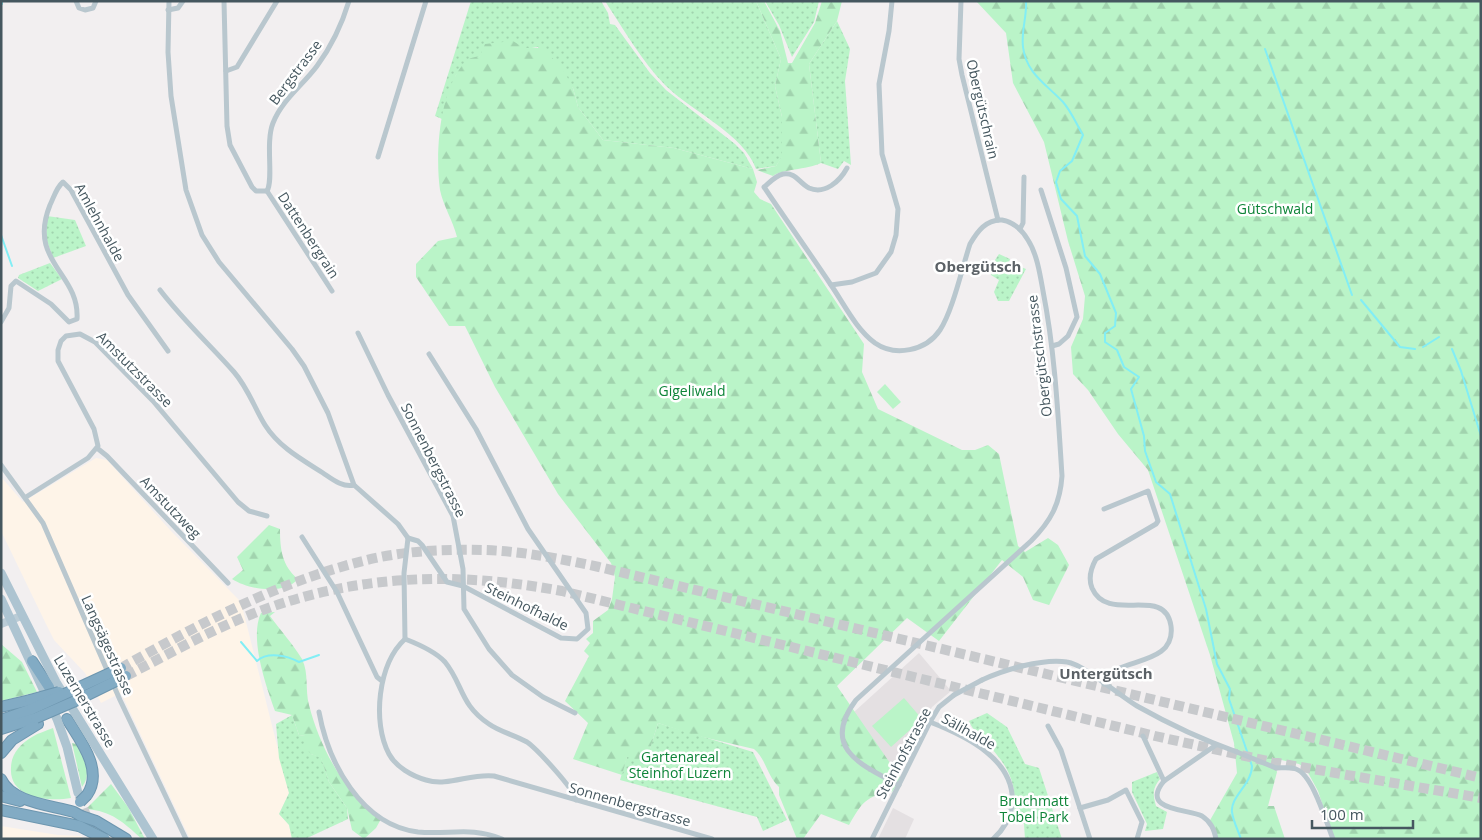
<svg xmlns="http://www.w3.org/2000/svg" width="1482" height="840" viewBox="0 0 1482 840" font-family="'Open Sans',sans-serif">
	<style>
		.commercial { fill: #fef4e8 }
		.education { fill: #e4e0e2 }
		.green { fill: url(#green-dots) }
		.forest { fill: url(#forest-firs) }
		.pitch { fill: #baf4c8 }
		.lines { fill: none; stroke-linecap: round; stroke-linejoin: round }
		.stream { stroke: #82eef5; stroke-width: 2 }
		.primary-tunnel { stroke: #c7c9cc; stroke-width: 9; stroke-dasharray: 9 4.5; stroke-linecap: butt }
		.highway-tunnel { stroke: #c7c9cc; stroke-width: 10; stroke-dasharray: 10 5; stroke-linecap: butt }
		.highway-casing { stroke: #6d96af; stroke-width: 12 }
		.street { stroke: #b9c7ce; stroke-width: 5 }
		.secondary { stroke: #bbccd6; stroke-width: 8 }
		.primary { stroke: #adc4d1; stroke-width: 9 }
		.highway { stroke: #82abc4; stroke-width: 10 }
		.highway-bridge-casing { stroke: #6d96af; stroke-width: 12; stroke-linecap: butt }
		.street-bridge { stroke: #b9c7ce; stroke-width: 5 }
		.highway-bridge { stroke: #82abc4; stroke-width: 10 }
		.labels { text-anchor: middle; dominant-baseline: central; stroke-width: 5; stroke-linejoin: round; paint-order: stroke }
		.street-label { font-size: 14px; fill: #45575f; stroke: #fff }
		.park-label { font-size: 14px; fill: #0d8438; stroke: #fff }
		.neighbourhood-label { font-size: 15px; font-weight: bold; fill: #5b6166; stroke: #fff }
	</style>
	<defs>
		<pattern id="green-dots" width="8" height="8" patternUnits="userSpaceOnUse" patternTransform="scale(1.25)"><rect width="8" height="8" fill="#baf4c8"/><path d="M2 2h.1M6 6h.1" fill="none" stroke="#a1d3ae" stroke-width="1.8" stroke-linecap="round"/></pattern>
		<pattern id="forest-firs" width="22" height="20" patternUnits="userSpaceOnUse" patternTransform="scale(1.25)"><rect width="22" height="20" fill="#baf4c8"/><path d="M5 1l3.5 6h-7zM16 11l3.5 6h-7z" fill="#a1d3ae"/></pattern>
	</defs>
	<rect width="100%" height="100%" fill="#f2eff0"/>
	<g class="commercial">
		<polygon points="96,458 107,460 171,531 241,602 289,793 279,814 289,825 292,839 190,839 121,693 101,703 85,673 54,640 46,624 1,531 1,477 23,502"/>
		<polygon points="1,826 58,835 82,836 83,838 1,839"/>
	</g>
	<g class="education">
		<polygon points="919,653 951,691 932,707 903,765 895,771 854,712"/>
		<polygon points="893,808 914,819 905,839 878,839"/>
	</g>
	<g class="green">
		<polygon points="471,1 601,1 608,13 610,24 615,25 650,73 666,90 735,144 744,153 753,169 674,148 603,140 578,107 573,88 538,47 480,56 456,75 442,119 435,116"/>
		<path d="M605 1H756L781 59 775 86 782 117V157L776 166 756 169C744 134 691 111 665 85 641 60 624 30 605 1Z"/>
		<polygon points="765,1 819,1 814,22 792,57 779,25"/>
		<polygon points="837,21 850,49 845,81 851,165 844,161 838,169 821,163 809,64"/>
		<polygon points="47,216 75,220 86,246 53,258 46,238"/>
		<polygon points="999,254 1010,259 1009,262 1026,269 1009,301 998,301 994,292 999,280 991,275 995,260"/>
		<polygon points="50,263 62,279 38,291 18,278 19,275"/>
		<path d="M987 713 1007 727 1025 764 1039 768 1062 839H1025L1024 824 1013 819C1018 789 1012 771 991 748 982 739 974 733 969 721Z"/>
		<polygon points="292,715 299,735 306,736 311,754 321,757 329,782 347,808 348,819 305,839 292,839 289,825 279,814 289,793 279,758 276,724"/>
		<polygon points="658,723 753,752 787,820 763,831 757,817 620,780 627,756 646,761"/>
		<path d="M1157 772 1160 779C1152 789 1153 794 1156 806L1167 812 1163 829 1145 831 1147 824 1132 792V782Z"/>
	</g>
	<g class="forest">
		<path d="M756 1H764L780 31 788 63H792L815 23 822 1H842L837 21 809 64 821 163C806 170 782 169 773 176L757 170 776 166 782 156V117L775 86 781 59Z"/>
		<polygon points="976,1 1481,1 1481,839 1334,839 1318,791 1306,769 1299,764 1277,759 1275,765 1277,772 1268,806 1274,806 1285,839 1216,839 1209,822 1237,773 1234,743 1210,655 1148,470 1118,434 1088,390 1073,374 1071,347 1083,319 1085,296 1068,241 1044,142 1013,83 1006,33"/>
		<path d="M513 41 524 48H544L565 73 573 88 578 107 603 140 674 148 753 169 757 182 754 192 760 199 771 204 864 344 862 372 878 409 962 450H975L988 445 999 454 1018 546 1025 552 1048 538 1058 545 1069 565 1049 605 1033 600 1023 577 1002 560 939 641 907 618 837 686 901 779 892 792C866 795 861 804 849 825L821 814 803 839H797L779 795V787C767 776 766 759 754 749L694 735 658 723 646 762 627 757 622 775 573 759 588 723 565 701 589 656 584 651 590 643 586 639 593 633V621L608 610 612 599 615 577 611 563 558 494 495 387 465 326H449L416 277V264L438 241 457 237C453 221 443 205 440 190 435 154 439 89 466 61 469 58 475 57 480 56L485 44Z"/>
		<path d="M269 525 280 529C280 549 282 566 298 579 284 595 249 590 232 579L243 570 237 557Z"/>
		<path d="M275 612 270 616C280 630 293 644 302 659 309 673 305 690 309 705 320 748 345 794 381 819L376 828 364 839 352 830 347 808 329 782 321 758 311 754 304 747 305 736 299 735 292 715 275 711C266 686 249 638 261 613Z"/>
		<polygon points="1,644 22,662 37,692 1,701"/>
		<path d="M53 728 71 798C48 802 9 798 11 768 11 754 20 744 32 737 38 733 46 731 53 728Z"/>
		<path d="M72 743 76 744C83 757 93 773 82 787Z"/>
		<path d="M111 784 128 807 145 839H142C123 822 112 811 86 809Z"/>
	</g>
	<g class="pitch">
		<polygon points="885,384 901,402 893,409 877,392"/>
		<polygon points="904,698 922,719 891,747 872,726"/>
	</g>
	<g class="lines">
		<g class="stream">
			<polyline points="2,1 2,4"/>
			<path d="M1026 1C1027 17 1021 31 1023 47 1026 73 1046 84 1063 102 1071 111 1077 125 1083 135L1072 161 1060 171 1056 182 1061 199 1077 216 1085 256 1100 274 1116 313 1115 326 1105 333V342L1117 350 1124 367 1139 377 1131 389 1144 436 1145 451 1156 482 1170 494 1206 609 1217 664 1230 689 1229 699 1252 766C1252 784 1230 797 1232 812 1233 821 1238 830 1241 839"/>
			<polyline points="1,26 1,57"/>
			<polyline points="1265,49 1352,295"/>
			<polyline points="1,235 12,266"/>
			<polyline points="1361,300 1400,347 1415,349"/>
			<polyline points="1423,347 1439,337"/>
			<polyline points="1452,349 1461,371 1481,436"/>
			<path d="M241 642 257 661C268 651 288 656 299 662L319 655"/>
		</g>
		<polyline class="primary-tunnel" points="79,796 94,835"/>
		<g class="highway-tunnel">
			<path d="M121 668C197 625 278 582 363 561 401 551 443 549 483 550 522 551 561 559 599 567L1481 778"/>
			<path d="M126 676C167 655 209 631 252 614 355 574 454 571 562 591L1155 736 1272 762 1481 798"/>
		</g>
		<g class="highway-casing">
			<g id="highway">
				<polyline points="32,661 49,687"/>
				<polyline points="1,707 30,700"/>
				<path d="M67 719C80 740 104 770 87 795"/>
				<polyline points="1,720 32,709"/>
				<polyline points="1,729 36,718"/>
				<polyline points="1,753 12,740 38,724"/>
				<path d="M1 779C12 803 51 805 74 812L81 816"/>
				<polyline points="1,796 20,801"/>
				<polyline points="1,810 79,826"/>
				<polyline points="96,821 126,839"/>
			</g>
		</g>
		<g class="street">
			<polyline points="76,1 79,8 85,10 93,8 96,1"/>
			<polyline points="169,1 168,52 171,96 186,190 202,235 219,262 292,349 304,366 328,413 354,485 398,524 408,538"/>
			<polyline points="224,1 227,126 230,145 252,187 256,191 267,191"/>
			<polyline points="961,1 959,59 962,75 998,220"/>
			<polyline points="168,10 178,8 183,1"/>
			<polyline points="226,71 237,67 277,1"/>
			<polyline points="378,157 426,1"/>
			<path d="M847 168C840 181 825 195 809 188 799 183 796 172 783 174 775 176 769 183 764 187 786 220 809 252 831 285 844 304 856 329 875 343 895 357 926 351 940 330 953 310 962 268 970 244 977 232 986 219 1002 220 1014 222 1022 230 1028 240 1037 254 1040 274 1043 291 1055 352 1058 414 1062 476 1060 504 1051 521 1031 541L856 700C820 748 861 765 899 785"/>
			<polyline points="1041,190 1066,268 1077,317 1068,336 1059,344 1052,346"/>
			<path d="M267 191C274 179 265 143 273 123 282 100 302 86 317 66 331 47 342 24 349 1"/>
			<polyline points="267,191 332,291"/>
			<polyline points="1020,229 1023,223 1024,177"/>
			<polyline points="831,285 852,282 876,273 891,252 896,235 898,209 882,154 879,84 889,31 892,1"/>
			<path d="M160 290C183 320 210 345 234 372 248 388 254 407 265 425 279 447 301 459 323 473 332 479 343 488 354 485"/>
			<path d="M1 322 9 308 11 286 16 281 51 304 69 322 77 319C80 273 27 262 50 205 54 197 56 188 63 182L71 190 128 295 168 351"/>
			<polyline points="358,333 388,395 453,516 463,569 464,609 489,649 512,675 543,697 575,713"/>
			<polyline points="97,448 107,456 228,583"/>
			<polyline points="1,465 43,523 120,700 186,839"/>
			<polyline points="26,497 88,458 98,446 94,429 58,361 58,350 61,341 66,336 80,334 95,342 153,401 238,502 249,511 267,516"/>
			<path d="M1104 509 1148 491 1158 521 1156 524 1096 559C1091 568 1088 578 1092 588 1108 625 1165 584 1171 626 1175 657 1141 659 1120 668 1113 671 1109 678 1104 684"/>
			<polyline points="302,537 337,592 377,677 382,681"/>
			<path d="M408 538 404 573 405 639C378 664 372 722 389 754 396 767 412 776 426 780 448 787 471 773 494 776L712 839"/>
			<polyline points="408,538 418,541 422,545 447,582 463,586 561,638 577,639 588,629 586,613 528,529 476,429 429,354"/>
			<path d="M405 639C418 644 435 651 445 662 463 684 460 705 489 724 500 732 515 735 527 742 537 749 575 790 576 800"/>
			<path d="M982 680C1003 670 1043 658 1067 662 1083 664 1120 696 1137 706 1169 724 1203 740 1237 752"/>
			<path d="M319 712C328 762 361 825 418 832 449 835 471 826 502 839"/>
			<path d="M930 722C966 736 1017 760 1012 806 1010 819 1002 831 993 839"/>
			<polyline points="1048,726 1061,750 1090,839"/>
			<polyline points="1143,736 1164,781"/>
			<path d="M1216 745 1164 781C1139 811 1189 809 1202 816 1211 822 1214 829 1216 839"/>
			<path d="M1276 768C1283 768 1290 767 1296 769 1313 775 1326 822 1333 839"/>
			<polyline points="1080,808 1108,800 1126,790 1142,822 1137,839"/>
			<polyline points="872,839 930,722 939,707 954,695"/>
		</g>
		<polyline class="secondary" points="1,624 21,616"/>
		<g class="primary">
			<polyline points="1,573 56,682 153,839"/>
			<polyline points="1,599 57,719 67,747 78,793"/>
		</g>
		<use href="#highway" class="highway"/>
		<g class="highway-bridge-casing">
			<g id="highway-bridge">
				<polyline points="30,700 59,692"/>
				<polyline points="32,709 121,668"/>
				<polyline points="36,718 73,702 126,676"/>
				<polyline points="80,802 87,795"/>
				<polyline points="81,816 96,821"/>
				<polyline points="79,826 105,839"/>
			</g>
		</g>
		<g class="street-bridge">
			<polyline points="954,695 982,680"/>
			<polyline points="1237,752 1276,768"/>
		</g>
		<use href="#highway-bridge" class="highway-bridge"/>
	</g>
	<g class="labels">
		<g class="street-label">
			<text transform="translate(295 72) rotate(-53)">Bergstrasse</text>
			<text transform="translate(983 109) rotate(77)">Obergütschrain</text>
			<text transform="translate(100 222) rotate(61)">Amlehnhalde</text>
			<text transform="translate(309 235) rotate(57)">Dattenbergrain</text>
			<text transform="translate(1039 356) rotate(-97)">Obergütschstrasse</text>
			<text transform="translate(135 369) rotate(45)">Amstutzstrasse</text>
			<text transform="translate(434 460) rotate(63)">Sonnenbergstrasse</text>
			<text transform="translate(171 507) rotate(46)">Amstutzweg</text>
			<text transform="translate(527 606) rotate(26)">Steinhofhalde</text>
			<text transform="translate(108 645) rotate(66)">Langsägestrasse</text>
			<text transform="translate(85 701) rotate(59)">Luzernerstrasse</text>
			<text transform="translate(969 731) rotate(29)">Sälihalde</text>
			<text transform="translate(903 753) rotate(-62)">Steinhofstrasse</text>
			<text transform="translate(630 804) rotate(16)">Sonnenbergstrasse</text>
		</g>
		<g class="park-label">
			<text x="1275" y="208">Gütschwald</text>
			<text x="692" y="390">Gigeliwald</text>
			<text x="680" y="756">Gartenareal<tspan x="680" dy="16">Steinhof Luzern</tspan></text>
			<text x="1034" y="800">Bruchmatt<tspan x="1034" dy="16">Tobel Park</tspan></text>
		</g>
		<g class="neighbourhood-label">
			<text x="978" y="266">Obergütsch</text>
			<text x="1106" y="673">Untergütsch</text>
		</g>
	</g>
	<rect width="1482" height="840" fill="none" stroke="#45575f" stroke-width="5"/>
	<path d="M1312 820v8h101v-8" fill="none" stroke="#45575f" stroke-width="2.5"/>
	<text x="1320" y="820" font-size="15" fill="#45575f" stroke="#ffffff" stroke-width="4" paint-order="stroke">100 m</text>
</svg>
